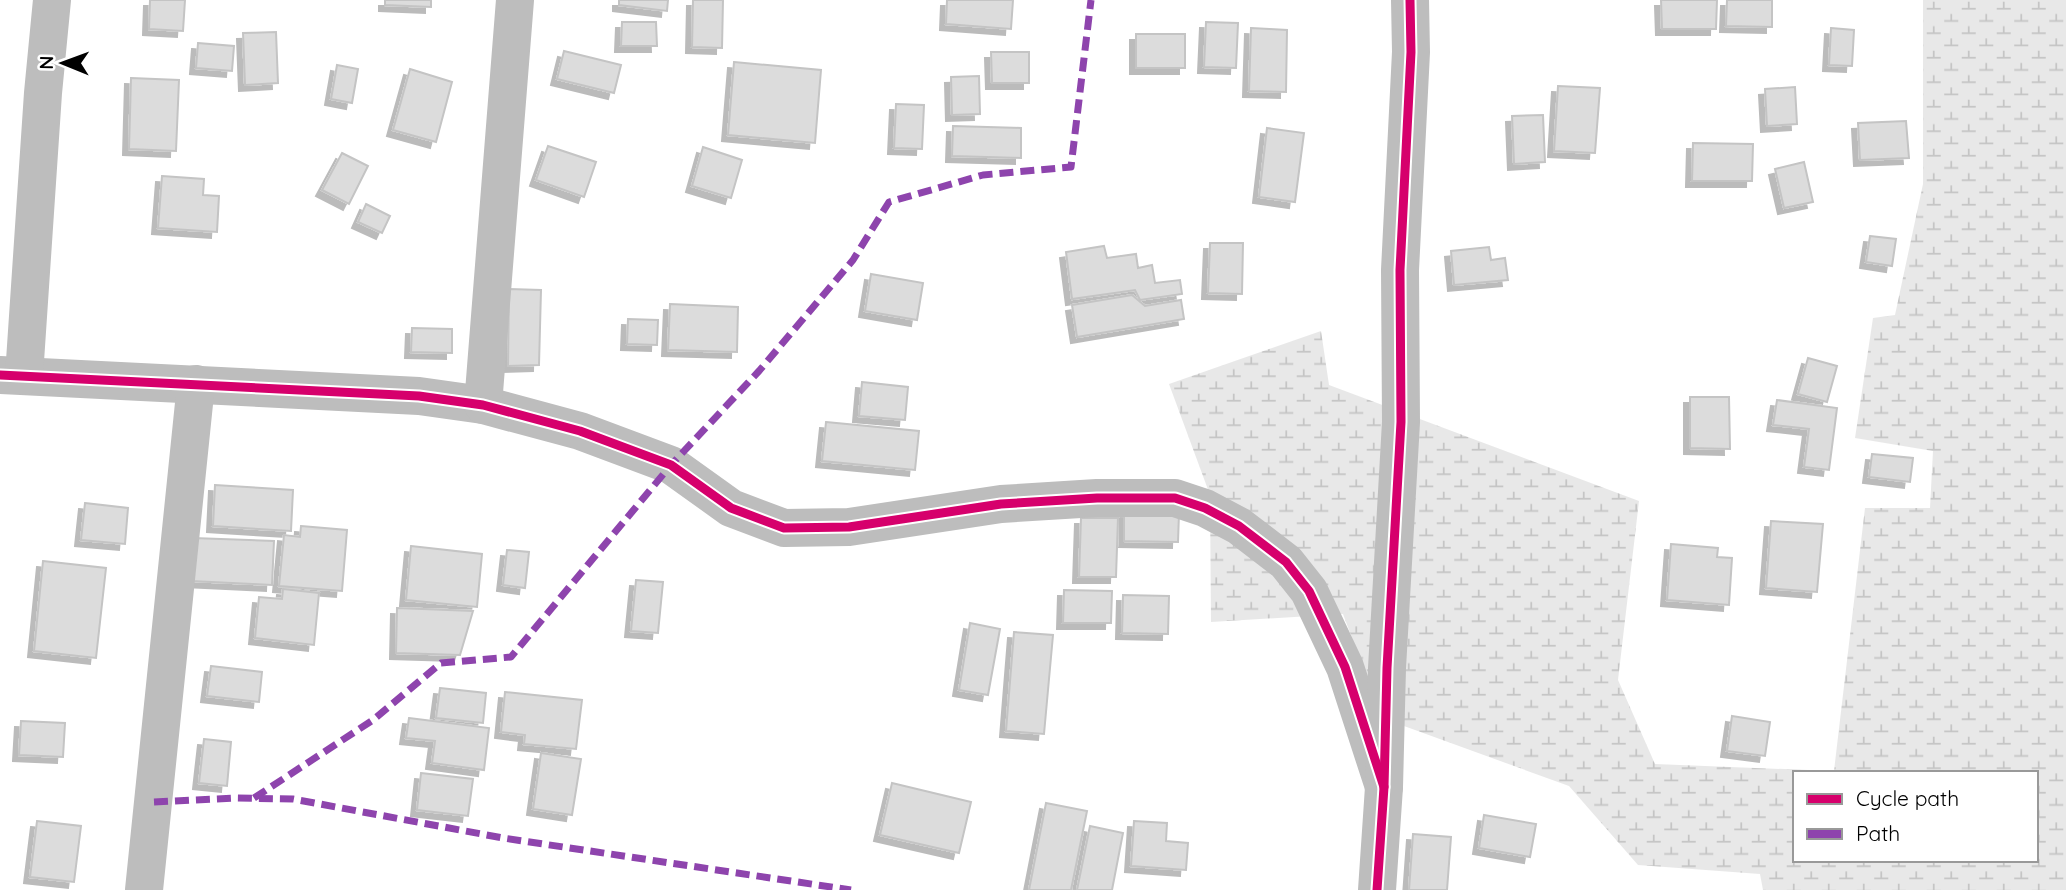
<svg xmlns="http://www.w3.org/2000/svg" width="2066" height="890" viewBox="0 0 2066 890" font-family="Quicksand,sans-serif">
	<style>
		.wetland { fill: url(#wetland-marsh); fill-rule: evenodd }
		.building { fill: #dcdcdc; stroke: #c4c4c4; stroke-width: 2; filter: url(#shadow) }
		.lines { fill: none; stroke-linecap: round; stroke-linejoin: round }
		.minor { stroke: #bdbdbd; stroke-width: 38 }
		.quiet { stroke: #8e44ad; stroke-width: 7; stroke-dasharray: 14 7; stroke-linecap: butt }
		.cycleway-casing { stroke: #fff; stroke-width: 13 }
		.cycleway { stroke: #d6006c; stroke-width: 9 }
	</style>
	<defs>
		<pattern id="wetland-marsh" width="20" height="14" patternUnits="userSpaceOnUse" patternTransform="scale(1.75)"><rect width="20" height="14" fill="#e8e8e8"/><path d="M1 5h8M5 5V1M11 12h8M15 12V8" fill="none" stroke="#c5c5c5"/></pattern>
		<filter id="shadow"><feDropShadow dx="-6" dy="6" stdDeviation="0" flood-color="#0004"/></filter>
	</defs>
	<rect width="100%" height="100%" fill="#fff"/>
	<path class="wetland" d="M1923 0H2066V890H1763L1760 874 1638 865 1569 786 1382 718 1343 614 1211 622 1210 495 1169 384 1321 331 1329 385 1639 501 1618 680 1655 764 1834 771 1865 508H1930L1933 451 1855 438 1873 318 1895 315 1923 184ZM1795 773H2036V860H1795Z"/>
	<g class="building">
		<polygon points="150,0 185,0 183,31 149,29"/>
		<polygon points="385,0 431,0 431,7 385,5"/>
		<polygon points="619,0 668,0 667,11 619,5"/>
		<polygon points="693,0 723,0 722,48 692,47"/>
		<polygon points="947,0 1013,0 1011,29 946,24"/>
		<polygon points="1661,0 1717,0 1716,29 1662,29"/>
		<polygon points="1727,0 1772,0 1772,27 1726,26"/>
		<polygon points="622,22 656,22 657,46 621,46"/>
		<polygon points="1206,22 1238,23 1236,68 1204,67"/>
		<polygon points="1251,28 1287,30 1286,92 1249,91"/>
		<polygon points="1831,28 1854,30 1852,66 1829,65"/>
		<polygon points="276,32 278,83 245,85 243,33"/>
		<rect x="1136" y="34" width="49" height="34"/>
		<polygon points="198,43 234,46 232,71 196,68"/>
		<polygon points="564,51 621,65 614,93 557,79"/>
		<polygon points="991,52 1029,52 1029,83 992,83"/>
		<polygon points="734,62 821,70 815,143 728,135"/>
		<polygon points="337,65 358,69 352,103 331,99"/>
		<polygon points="410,69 452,82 436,142 393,130"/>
		<polygon points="979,76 980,114 952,115 951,77"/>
		<polygon points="131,78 179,80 176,151 129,149"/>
		<polygon points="1558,86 1600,88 1595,153 1554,151"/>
		<polygon points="1795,87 1797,124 1767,126 1765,89"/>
		<polygon points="896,104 924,105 922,149 894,148"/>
		<polygon points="1543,115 1545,162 1514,164 1512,116"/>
		<polygon points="1906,121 1909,158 1860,160 1858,123"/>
		<polygon points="953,126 1021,128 1021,158 952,156"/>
		<polygon points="1267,128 1304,133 1295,202 1259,197"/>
		<polygon points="1693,143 1753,144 1752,181 1692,181"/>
		<polygon points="548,146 596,162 584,197 536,180"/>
		<polygon points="703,147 742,160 731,198 692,186"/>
		<polygon points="342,153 368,166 349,204 322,190"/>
		<polygon points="1804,162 1813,202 1784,208 1775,169"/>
		<polygon points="162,176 204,179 203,195 219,196 217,232 158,228"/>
		<polygon points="366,204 390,216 382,233 358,222"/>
		<polygon points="1870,236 1896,239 1892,266 1866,262"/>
		<polygon points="1210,243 1243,243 1242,294 1208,293"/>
		<polygon points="1104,246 1107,258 1136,254 1138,268 1152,265 1155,283 1180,280 1182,294 1140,300 1135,290 1072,299 1066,252"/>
		<polygon points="1489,247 1491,260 1505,258 1508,280 1454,285 1451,251"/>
		<polygon points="871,274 923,283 917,320 865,311"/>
		<polygon points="509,289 541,290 539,365 508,366"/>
		<polygon points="1132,295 1145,306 1181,300 1184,319 1077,337 1072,305"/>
		<polygon points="670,304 738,307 737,352 668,350"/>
		<polygon points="628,319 658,320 657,345 627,344"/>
		<polygon points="412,328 452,329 452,353 411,352"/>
		<polygon points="1808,358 1837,366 1827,402 1798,394"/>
		<polygon points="862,382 908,387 905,420 859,416"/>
		<polygon points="1690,397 1729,397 1730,449 1690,448"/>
		<polygon points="1777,400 1837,408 1829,470 1804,467 1809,429 1773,425"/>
		<polygon points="826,422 919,431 915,470 822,461"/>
		<polygon points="1872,454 1913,458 1910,482 1869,477"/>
		<polygon points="215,485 293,490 291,531 213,526"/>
		<polygon points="85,503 128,508 125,544 81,540"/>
		<polygon points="1124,512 1179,513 1178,542 1124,541"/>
		<polygon points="1081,518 1118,518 1116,577 1079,577"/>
		<polygon points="1771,521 1823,524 1817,592 1766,588"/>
		<polygon points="301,526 347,530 342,591 279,586 284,535 300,537"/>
		<polygon points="193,538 274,541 272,585 191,581"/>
		<polygon points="1671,544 1718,548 1717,557 1732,558 1729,605 1667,600"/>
		<polygon points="411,546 482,554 477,607 406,600"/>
		<polygon points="507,550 529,552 525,588 503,585"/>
		<polygon points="43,561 106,568 96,658 34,651"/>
		<polygon points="636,580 663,582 658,633 631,631"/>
		<polygon points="283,589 319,593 314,645 255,638 259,597 282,599"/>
		<polygon points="1064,590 1112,591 1111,623 1063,623"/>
		<polygon points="1123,595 1169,596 1168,634 1122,633"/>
		<polygon points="397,608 473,611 460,655 396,653"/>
		<polygon points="970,623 1000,629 988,695 959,690"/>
		<polygon points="1014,632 1053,635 1044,734 1006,731"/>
		<polygon points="211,666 262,672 259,702 207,696"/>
		<polygon points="440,688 486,693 483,723 436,718"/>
		<polygon points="505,692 582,700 576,749 524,744 525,735 501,732"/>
		<polygon points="1732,716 1770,722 1765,756 1727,751"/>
		<polygon points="409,718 489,728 484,770 432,763 435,741 406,738"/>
		<polygon points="21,721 65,723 63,757 19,755"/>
		<polygon points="204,739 231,742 227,786 199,783"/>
		<polygon points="541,753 581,759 572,815 533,809"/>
		<polygon points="421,773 473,779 468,816 417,810"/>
		<polygon points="892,783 971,802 959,853 880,835"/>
		<polygon points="1046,803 1087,811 1071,890 1029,890"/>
		<polygon points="1484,815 1536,824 1530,857 1479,848"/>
		<polygon points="37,821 81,826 74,882 30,877"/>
		<polygon points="1134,821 1167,823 1166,841 1188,843 1186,870 1131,866"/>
		<polygon points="1090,826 1123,833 1112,890 1077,890"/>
		<polygon points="1413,834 1451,837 1447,890 1409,890"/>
	</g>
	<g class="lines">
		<g class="minor">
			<polyline points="0,375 419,396 483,405 580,431 671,465 731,508 784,528 849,527 1001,504 1097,498 1175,498 1205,508 1239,526 1286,562 1309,591 1345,667 1384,787"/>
			<polyline points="24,376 43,93 52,0"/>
			<polyline points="483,405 515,0"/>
			<polyline points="144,890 196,384"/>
			<polyline points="1377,890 1384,787 1387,668 1401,422 1400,270 1411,52 1410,0"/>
		</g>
		<g class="quiet">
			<polyline points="254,798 373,720 441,663 511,657 671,465 759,371 853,260 889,202 983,175 1071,167 1091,0"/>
			<polyline points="154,802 236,798 293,799 503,838 851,890"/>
		</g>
		<g class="cycleway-casing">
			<g id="cycleway">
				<polyline points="0,375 419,396 483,405 580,431 671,465 731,508 784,528 849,527 1001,504 1097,498 1175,498 1205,508 1239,526 1286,562 1309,591 1345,667 1384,787"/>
				<polyline points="1377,890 1384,787 1387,668 1401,422 1400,270 1411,52 1410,0"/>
			</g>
		</g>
		<use href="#cycleway" class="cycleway"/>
	</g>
	<rect x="1793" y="771" width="245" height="91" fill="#ffffff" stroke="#999999" stroke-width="2"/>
	<rect x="1807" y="794" width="35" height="10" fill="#d6006c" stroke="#999999" stroke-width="2"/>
	<text x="1856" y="806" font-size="21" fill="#000000">Cycle path</text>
	<rect x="1807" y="829" width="35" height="10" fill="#8e44ad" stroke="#999999" stroke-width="2"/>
	<text x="1856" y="841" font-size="21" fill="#000000">Path</text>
	<g transform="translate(63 63) rotate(271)" stroke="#ffffff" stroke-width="5" paint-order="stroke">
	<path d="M0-5L12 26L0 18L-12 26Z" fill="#000000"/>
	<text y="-10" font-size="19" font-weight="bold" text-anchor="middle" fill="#000000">N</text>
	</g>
</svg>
